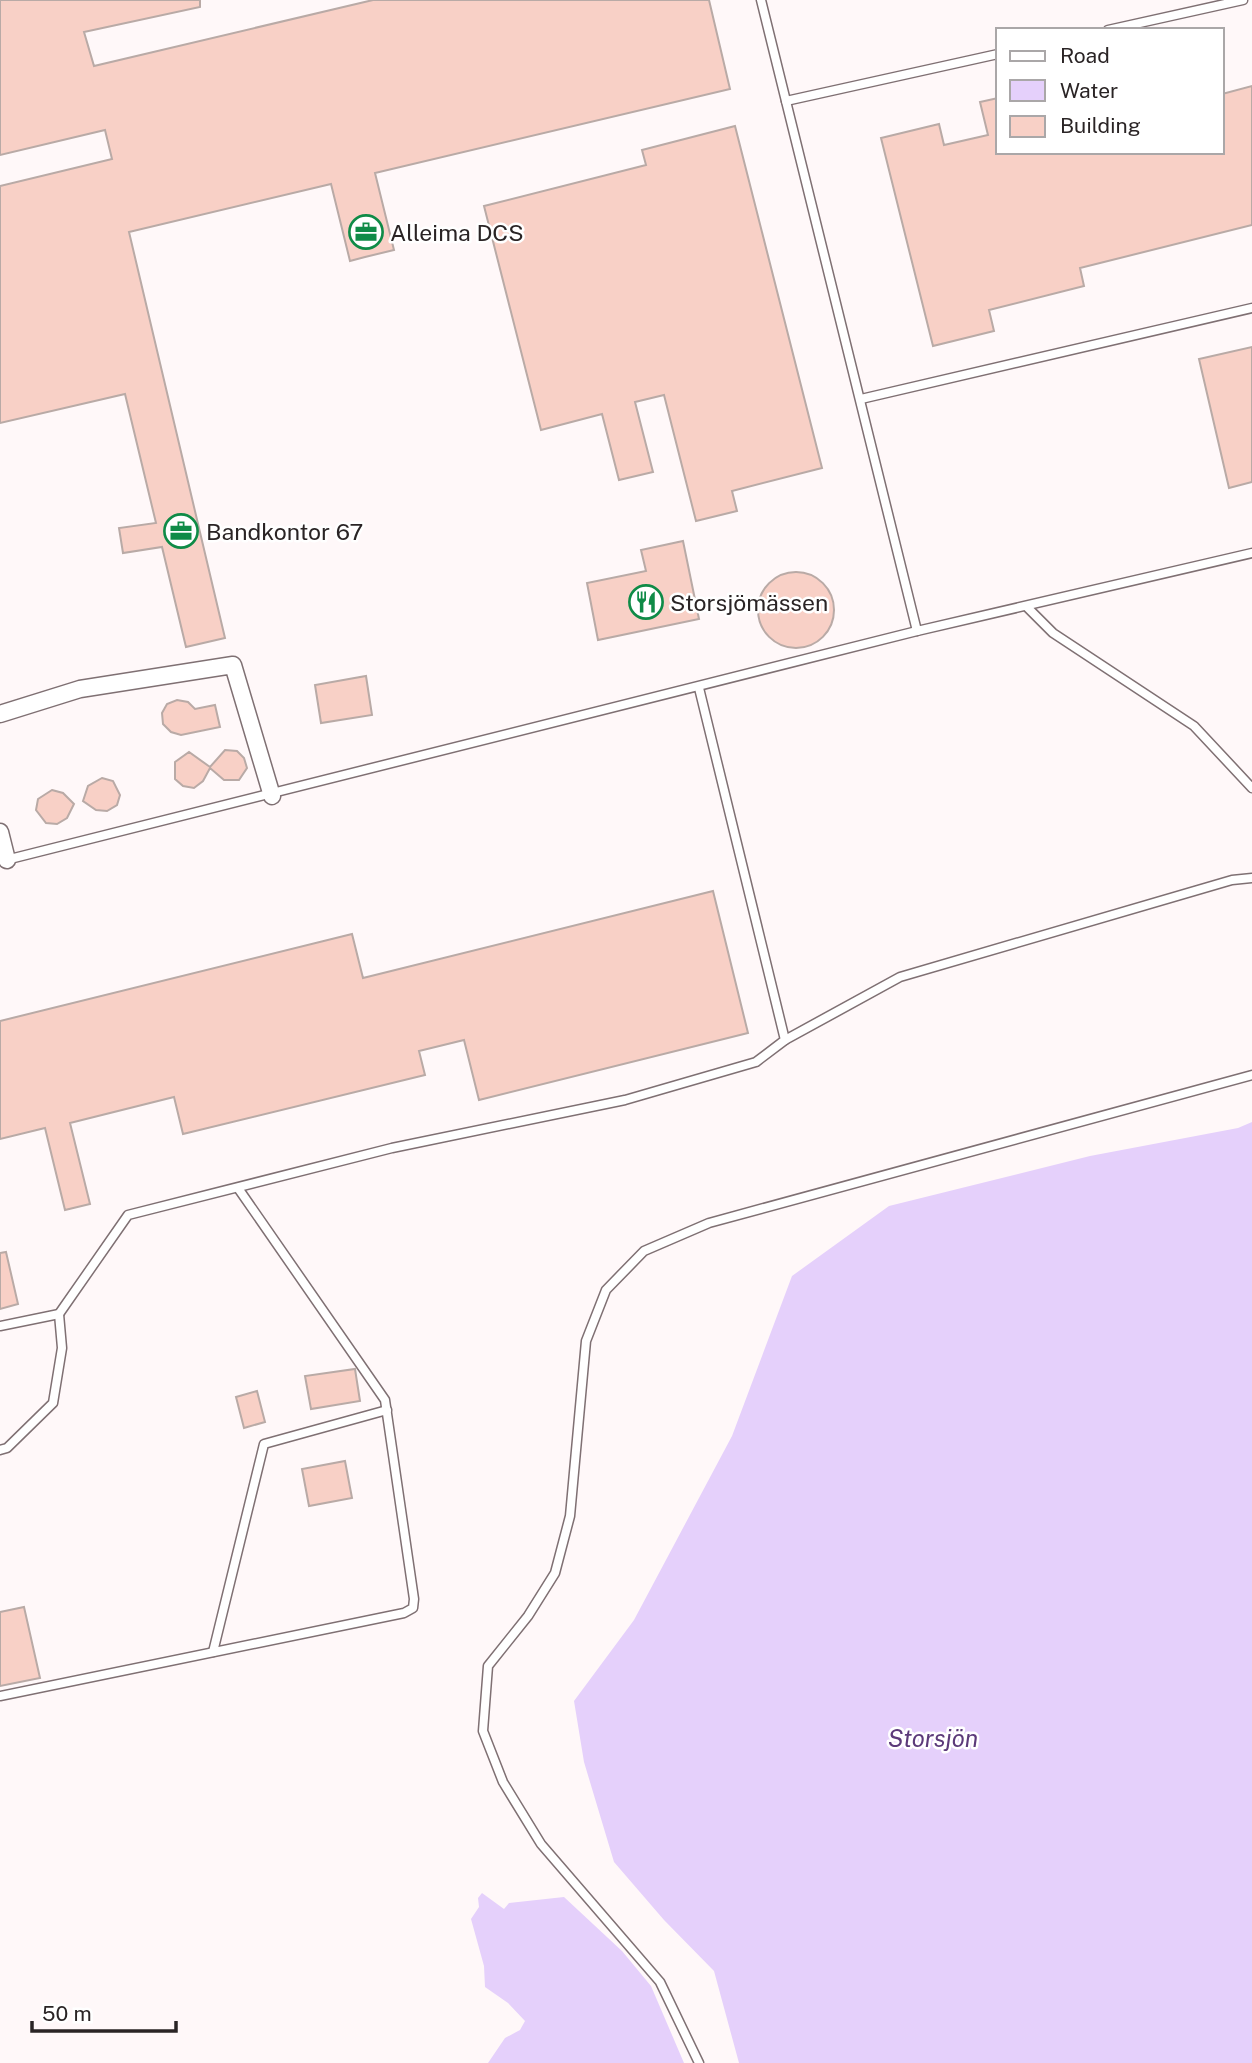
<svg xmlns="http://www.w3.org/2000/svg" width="1252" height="2063" viewBox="0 0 1252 2063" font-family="'Public Sans',sans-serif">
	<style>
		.water { fill: #e5d0fb }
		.building { fill: #f8d0c6; stroke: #b9aaa6; stroke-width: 2 }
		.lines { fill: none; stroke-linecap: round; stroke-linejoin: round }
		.service-casing { stroke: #7f7073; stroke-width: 11 }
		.minor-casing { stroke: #7f7073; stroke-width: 19 }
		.service { stroke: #fff; stroke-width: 8 }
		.minor { stroke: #fff; stroke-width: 16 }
		.labels { text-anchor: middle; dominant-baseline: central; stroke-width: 5; stroke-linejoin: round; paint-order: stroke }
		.poi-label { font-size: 23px; fill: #2a2425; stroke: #fff; text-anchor: start }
		.water-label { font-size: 24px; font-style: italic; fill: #5c3a7a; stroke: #fff }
	</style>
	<rect width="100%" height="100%" fill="#fff8f9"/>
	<g class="water">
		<polygon points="1252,1122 1252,2063 739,2063 714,1971 664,1920 614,1862 584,1762 574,1701 634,1620 732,1436 792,1276 889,1206 1090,1156 1238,1128"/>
		<polygon points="482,1893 504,1909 509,1903 564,1897 622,1951 651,1986 684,2063 488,2063 505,2038 520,2030 525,2021 508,2003 485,1987 484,1966 471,1919 479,1907 478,1898"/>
	</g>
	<g class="building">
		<polygon points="0,0 200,0 200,7 84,32 94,66 373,0 709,0 730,89 375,173 394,250 365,257 350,261 331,184 129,232 225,638 186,647 162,547 123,553 119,528 156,523 125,394 0,423 0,186 112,159 105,130 0,155"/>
		<polygon points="1252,86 1252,225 1080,268 1084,286 989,310 994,331 933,346 881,138 939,124 944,145 988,135 980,102 998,98 998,152 1222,152 1222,94"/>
		<polygon points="735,126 822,468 732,491 737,511 696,521 664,395 635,402 653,472 619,480 602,414 541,430 484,206 646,165 642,150"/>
		<polygon points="1252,347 1252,482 1229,488 1199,359"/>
		<polygon points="683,541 699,619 598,640 587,583 646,571 641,550"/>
		<circle cx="796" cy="610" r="38"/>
		<polygon points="366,676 372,715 321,723 315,685"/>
		<polygon points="177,700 188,702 195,709 215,705 220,727 181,735 171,732 163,724 162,713 167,704"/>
		<polygon points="225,750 237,751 244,758 247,768 239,780 224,780 210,768 203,781 194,788 183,786 175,779 175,762 189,752 210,767"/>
		<polygon points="102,778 113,781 120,795 117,805 107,811 96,810 83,801 88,786"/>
		<polygon points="52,790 63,793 74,804 67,818 57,824 46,823 36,810 38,799"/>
		<polygon points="713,891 748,1033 479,1100 464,1040 419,1051 425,1075 183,1134 174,1097 70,1123 90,1204 65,1210 45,1128 0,1139 0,1021 352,934 363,978"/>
		<polygon points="6,1252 18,1304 0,1309 0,1253"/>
		<polygon points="355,1369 360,1401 311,1409 305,1376"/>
		<polygon points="257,1391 265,1422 244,1428 236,1397"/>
		<polygon points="345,1461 352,1498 309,1506 302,1469"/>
		<polygon points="24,1607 40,1678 0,1686 0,1612"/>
	</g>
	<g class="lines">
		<g class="service-casing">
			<g id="service">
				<polyline points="761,0 917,631"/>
				<polyline points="1108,30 1243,0"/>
				<polyline points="786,101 998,54"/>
				<polyline points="861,399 1252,308"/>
				<polyline points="1027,607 1053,633 1194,726 1252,788"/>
				<polyline points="6,860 917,631 1252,553"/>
				<polyline points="785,1040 900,977 1232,880 1252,878"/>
				<polyline points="0,1326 59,1314 128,1215 392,1148 625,1100 756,1062 785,1040 699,688"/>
				<polyline points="0,1450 7,1448 53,1403 62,1348 59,1314"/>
				<polyline points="213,1652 264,1444 387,1410"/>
				<polyline points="0,1696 404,1613 413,1608 414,1599 385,1400 238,1188"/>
				<polyline points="699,2063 660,1982 541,1844 503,1782 483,1731 488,1666 528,1616 555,1573 570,1516 586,1341 606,1290 644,1251 709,1223 1252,1075"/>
			</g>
		</g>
		<g class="minor-casing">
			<g id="minor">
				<polyline points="0,714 80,689 233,665 272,796"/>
				<polyline points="0,832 7,860"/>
			</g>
		</g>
		<use href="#service" class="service"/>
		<use href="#minor" class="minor"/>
	</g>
	<defs>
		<g id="office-ring" transform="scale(1.75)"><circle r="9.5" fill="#fff" stroke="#0f8b47" stroke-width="1.5"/><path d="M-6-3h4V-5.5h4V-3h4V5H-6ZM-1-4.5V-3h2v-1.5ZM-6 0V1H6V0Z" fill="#0f8b47"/></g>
		<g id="restaurant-ring" transform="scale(1.75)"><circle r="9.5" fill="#fff" stroke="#0f8b47" stroke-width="1.5"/><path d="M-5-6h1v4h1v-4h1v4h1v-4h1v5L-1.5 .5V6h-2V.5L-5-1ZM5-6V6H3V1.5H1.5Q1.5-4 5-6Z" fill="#0f8b47"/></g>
	</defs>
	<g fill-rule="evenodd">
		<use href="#office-ring" x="366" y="232"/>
		<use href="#office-ring" x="181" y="531"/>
		<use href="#restaurant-ring" x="646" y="602"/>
	</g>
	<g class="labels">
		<g class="poi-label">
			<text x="390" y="232">Alleima DCS</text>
			<text x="206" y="531">Bandkontor 67</text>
			<text x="670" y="602">Storsjömässen</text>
		</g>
		<g class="water-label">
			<text x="933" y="1738">Storsjön</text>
		</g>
	</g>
	<rect x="996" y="28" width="228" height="126" fill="#ffffff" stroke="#aaa7a8" stroke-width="2"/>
	<rect x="1010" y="51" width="35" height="10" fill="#ffffff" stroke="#aaa7a8" stroke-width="2"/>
	<text x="1060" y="63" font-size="21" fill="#2a2425">Road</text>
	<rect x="1010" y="80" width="35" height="21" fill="#e5d0fb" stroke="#aaa7a8" stroke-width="2"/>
	<text x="1060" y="98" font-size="21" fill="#2a2425">Water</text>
	<rect x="1010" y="116" width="35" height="21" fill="#f8d0c6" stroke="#aaa7a8" stroke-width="2"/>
	<text x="1060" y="133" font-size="21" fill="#2a2425">Building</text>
	<path d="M32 2021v10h144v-10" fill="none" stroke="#2a2425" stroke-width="3.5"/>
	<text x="42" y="2021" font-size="21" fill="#2a2425" stroke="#ffffff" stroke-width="5" paint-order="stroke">50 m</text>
</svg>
